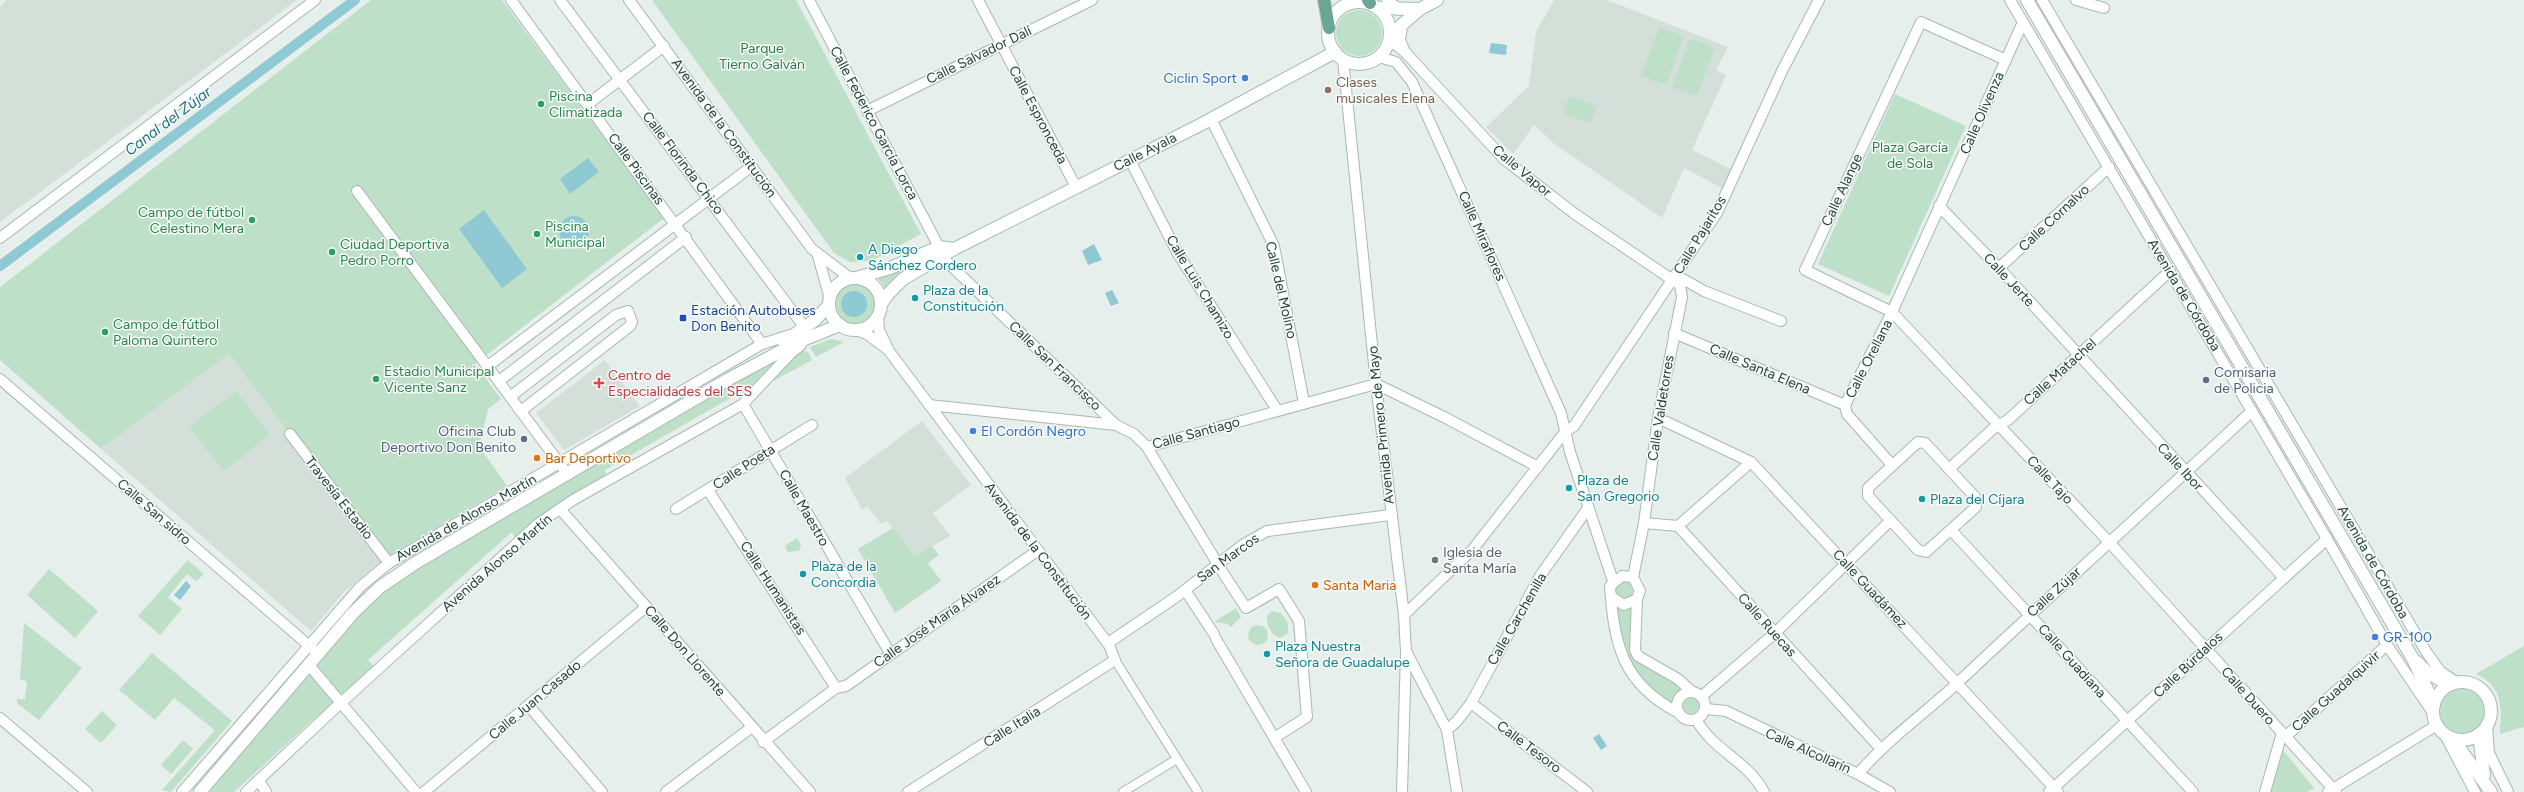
<svg xmlns="http://www.w3.org/2000/svg" width="2524" height="792" viewBox="0 0 2524 792" font-family="Figtree,sans-serif">
	<style>
		.built { fill: #d4dfda }
		.green { fill: #bfe0c8 }
		.water { fill: #8ec9d4 }
		.lines { fill: none; stroke-linecap: round; stroke-linejoin: round }
		.canal { stroke: #8ec9d4; stroke-width: 10 }
		.pedestrian-casing { stroke: #a8b8b2; stroke-width: 10 }
		.minor-casing { stroke: #a8b8b2; stroke-width: 12 }
		.tertiary-casing { stroke: #a8b8b2; stroke-width: 14 }
		.secondary-casing { stroke: #a4bbb3; stroke-width: 14 }
		.primary-casing { stroke: #c2cac8; stroke-width: 14 }
		.pedestrian { stroke: #fff; stroke-width: 8 }
		.minor { stroke: #fff; stroke-width: 10 }
		.tertiary { stroke: #fff; stroke-width: 12 }
		.secondary { stroke: #fff; stroke-width: 12 }
		.primary { stroke: #6aa596; stroke-width: 12 }
		.shop-dot { fill: #3f7fe0; stroke: #f7fbf9; stroke-width: 1.5 }
		.education-dot { fill: #8d6e63; stroke: #f7fbf9; stroke-width: 1.5 }
		.leisure-dot { fill: #2e9e5b; stroke: #f7fbf9; stroke-width: 1.5 }
		.culture-dot { fill: #0f9aa8; stroke: #f7fbf9; stroke-width: 1.5 }
		.transit-dot { fill: #1a4fb4; stroke: #f7fbf9; stroke-width: 1.5 }
		.service-dot { fill: #5c6f8a; stroke: #f7fbf9; stroke-width: 1.5 }
		.health-dot { fill: #e0444e; stroke: #f7fbf9; stroke-width: 1.5 }
		.food-dot { fill: #e8710a; stroke: #f7fbf9; stroke-width: 1.5 }
		.worship-dot { fill: #6b7280; stroke: #f7fbf9; stroke-width: 1.5 }
		.labels { text-anchor: middle; dominant-baseline: central; stroke-width: 3; stroke-linejoin: round; paint-order: stroke }
		.park-label { font-size: 14px; fill: #2d7a4b; stroke: #f7fbf9 }
		.street-label { font-size: 14px; fill: #24423a; stroke: #f7fbf9 }
		.shop-label { font-size: 14px; fill: #366cbe; stroke: #f7fbf9; text-anchor: start }
		.education-label { font-size: 14px; fill: #785e54; stroke: #f7fbf9; text-anchor: start }
		.leisure-label { font-size: 14px; fill: #27864d; stroke: #f7fbf9; text-anchor: start }
		.culture-label { font-size: 14px; fill: #0d838f; stroke: #f7fbf9; text-anchor: start }
		.transit-label { font-size: 14px; fill: #164399; stroke: #f7fbf9; text-anchor: start }
		.service-label { font-size: 14px; fill: #4e5e75; stroke: #f7fbf9; text-anchor: start }
		.health-label { font-size: 14px; fill: #be3a42; stroke: #f7fbf9; text-anchor: start }
		.food-label { font-size: 14px; fill: #c56008; stroke: #f7fbf9; text-anchor: start }
		.worship-label { font-size: 14px; fill: #5b616d; stroke: #f7fbf9; text-anchor: start }
		.water-label { font-size: 15px; font-style: italic; fill: #1c6f80; stroke: #f7fbf9 }
	</style>
	<rect width="100%" height="100%" fill="#e6efeb"/>
	<g class="built">
		<polygon points="6,0 297,0 0,222 0,7"/>
		<polygon points="1554,0 1607,0 1728,47 1716,70 1726,75 1692,150 1731,169 1722,188 1684,168 1662,218 1553,143 1534,125 1513,154 1486,127 1529,86 1536,32"/>
		<polygon points="229,354 385,558 345,591 311,631 101,449"/>
		<polygon points="605,360 640,406 564,450 536,413"/>
		<polygon points="922,421 971,485 933,513 950,536 915,556 887,521 881,524 867,506 862,510 845,478"/>
	</g>
	<g class="green">
		<polygon points="371,0 502,0 664,218 475,364 501,399 488,409 479,446 507,486 385,558 229,354 101,449 0,360 0,287"/>
		<polygon points="652,0 796,0 921,234 871,261 850,262 834,253"/>
		<circle cx="1359" cy="33" r="23"/>
		<polygon points="1659,27 1684,36 1666,85 1641,76"/>
		<polygon points="1690,38 1715,48 1697,96 1672,87"/>
		<polygon points="1895,94 1966,126 1889,296 1818,264"/>
		<polygon points="1569,96 1597,106 1590,123 1563,113"/>
		<polygon points="915,261 917,265 885,288 877,277"/>
		<circle cx="854" cy="303" r="21"/>
		<polygon points="831,339 844,342 816,357 810,347"/>
		<polygon points="803,351 808,352 812,360 773,381 790,360"/>
		<polygon points="781,356 744,397 741,392 605,470 606,477 516,540 512,532 368,660 377,670 342,703 316,717 234,792 200,792 335,635 417,562"/>
		<polygon points="236,391 270,435 224,471 189,427"/>
		<polygon points="893,528 915,556 932,546 939,555 928,563 941,581 895,613 858,549"/>
		<polygon points="797,538 801,545 799,551 788,552 785,546"/>
		<polygon points="188,560 204,574 196,581 187,574 168,597 182,609 160,635 138,616"/>
		<polygon points="49,569 98,611 75,638 27,595"/>
		<circle cx="1624" cy="590" r="9"/>
		<polygon points="1279,591 1298,621 1302,715 1293,624 1277,597 1261,607 1259,604"/>
		<path d="M1617 606 1626 609 1635 606 1632 646 1687 689 1678 695 1674 708C1647 688 1623 662 1618 628 1617 621 1618 613 1617 606Z"/>
		<polygon points="1236,608 1241,617 1231,627 1228,624 1214,622"/>
		<path d="M1272 611 1281 613 1288 623V633L1280 638C1271 635 1266 625 1267 616Z"/>
		<polygon points="24,623 82,668 39,720 17,703 17,699 25,699 27,681 20,680"/>
		<circle cx="1258" cy="635" r="10"/>
		<path d="M2524 646V727L2500 734C2502 708 2503 686 2476 674Z"/>
		<polygon points="152,653 232,721 171,792 162,790 215,730 174,698 155,720 119,690"/>
		<circle cx="2462" cy="711" r="22"/>
		<circle cx="1692" cy="706" r="10"/>
		<polygon points="102,711 117,725 101,743 85,729"/>
		<polygon points="183,740 193,749 171,774 161,765"/>
		<polygon points="2283,750 2314,788 2307,792 2271,792"/>
	</g>
	<g class="water">
		<polygon points="1491,43 1507,45 1506,55 1489,53"/>
		<polygon points="588,158 599,172 570,194 560,179"/>
		<polygon points="484,210 527,269 502,288 459,229"/>
		<circle cx="574" cy="231" r="15"/>
		<polygon points="1094,244 1102,260 1088,265 1082,251"/>
		<polygon points="1112,290 1119,303 1111,306 1105,293"/>
		<circle cx="854" cy="304" r="13"/>
		<polygon points="186,581 191,586 180,600 174,595"/>
		<polygon points="1599,734 1607,746 1601,750 1593,738"/>
	</g>
	<g class="lines">
		<polyline class="canal" points="0,266 355,0"/>
		<g class="pedestrian-casing">
			<g id="pedestrian">
				<polyline points="1115,660 1198,792"/>
				<polyline points="1123,792 1177,759"/>
			</g>
		</g>
		<g class="minor-casing">
			<g id="minor">
				<polyline points="511,0 762,344"/>
				<polyline points="560,0 805,328"/>
				<polyline points="629,0 812,249 850,278"/>
				<polyline points="809,0 939,247"/>
				<polyline points="978,0 1076,187"/>
				<polyline points="1387,0 1400,10"/>
				<polyline points="2010,0 2327,539 2387,645 2433,713"/>
				<polyline points="2042,0 2427,653 2440,671 2456,682"/>
				<polyline points="2076,0 2104,8"/>
				<polyline points="1402,25 1400,40 1405,52"/>
				<polyline points="1389,40 1405,52 1504,159 1575,214 1680,285 1682,297 1658,418 1644,523 1633,577 1640,591 1637,599 1635,650 1638,656 1678,679 1691,691"/>
				<polyline points="1379,57 1396,62 1412,82 1561,413 1570,452 1613,581"/>
				<polyline points="1343,59 1376,384 1404,615 1406,652 1402,792"/>
				<polyline points="2006,60 1921,22 1805,270 1892,312 2109,542 2336,792"/>
				<polyline points="588,104 664,46"/>
				<polyline points="867,111 1092,0"/>
				<polyline points="1211,119 1274,246 1304,403"/>
				<polyline points="1130,160 1177,252 1277,410"/>
				<polyline points="357,191 563,468"/>
				<polyline points="1939,206 1999,268 2284,578"/>
				<polyline points="0,238 315,0"/>
				<polyline points="818,256 830,299"/>
				<polyline points="942,257 1116,425"/>
				<polyline points="1999,268 2109,167"/>
				<polyline points="1676,275 1704,291 1781,321"/>
				<polyline points="878,316 879,330 889,351 1109,645 1115,660 908,792"/>
				<polyline points="856,330 867,334 887,349"/>
				<polyline points="1674,333 1845,405"/>
				<polyline points="488,366 752,166"/>
				<polyline points="0,379 313,649"/>
				<polyline points="499,381 686,237"/>
				<polyline points="510,397 616,315 628,311 632,322 630,326 521,411"/>
				<polyline points="743,404 890,653"/>
				<polyline points="929,405 1116,425 1134,434 1147,447 1225,576 1246,608 1279,589 1299,621 1307,717 1274,738"/>
				<polyline points="1845,405 1892,312 2023,22"/>
				<polyline points="1845,405 1847,414 1892,465"/>
				<polyline points="1658,418 1751,462 2058,792"/>
				<polyline points="290,434 389,563"/>
				<polygon points="1918,442 1925,443 1976,498 1976,507 1926,552 1918,550 1868,496 1868,488"/>
				<polyline points="1147,447 1376,384 1446,418 1538,467"/>
				<polyline points="1949,469 1995,427 2008,420 2170,271"/>
				<polyline points="708,490 836,688"/>
				<polyline points="560,509 810,792"/>
				<polyline points="676,509 812,425"/>
				<polyline points="1644,523 1678,526 1880,748"/>
				<polyline points="1678,526 1751,462"/>
				<polyline points="1951,530 2193,792"/>
				<path d="M1633 577 1622 576 1610 586C1614 644 1622 684 1679 713"/>
				<polyline points="1185,590 1214,634"/>
				<polyline points="1613,598 1624,605 1637,599"/>
				<polyline points="1404,615 1473,549 1565,432 1574,426 1717,213 1782,71 1819,0"/>
				<polyline points="1216,639 1306,792"/>
				<polyline points="1108,643 1176,597 1244,544 1267,531 1390,515"/>
				<polyline points="1407,653 1447,730 1457,792"/>
				<polyline points="309,665 416,792"/>
				<circle cx="1691" cy="706" r="14"/>
				<polyline points="1702,696 1775,633 1890,521"/>
				<polyline points="1471,703 1587,792"/>
				<polyline points="529,706 602,792"/>
				<polyline points="1706,709 1726,711 1858,774 1890,792"/>
				<polyline points="0,718 87,792"/>
				<path d="M1696 719C1712 750 1748 761 1764 792"/>
				<polyline points="2487,726 2489,753 2508,792"/>
				<polyline points="1447,730 1457,721 1471,703 1540,576 1588,508"/>
				<polyline points="2445,735 2475,792"/>
				<polyline points="2285,737 2387,645"/>
				<polyline points="763,742 836,688 846,686 1037,551"/>
				<path d="M1858 774C1886 741 1920 717 1952 688 2051 595 2152 504 2252 411"/>
				<polyline points="259,781 266,792"/>
				<polyline points="182,792 360,587 389,563 762,344 790,335"/>
				<polyline points="246,792 332,711 538,524 573,500 743,404 790,354 801,345"/>
				<polyline points="424,792 646,607"/>
				<polyline points="666,792 752,727"/>
				<polyline points="2049,792 2327,539"/>
				<polyline points="2265,792 2282,733"/>
				<polyline points="2328,792 2437,725"/>
			</g>
		</g>
		<g class="tertiary-casing">
			<g id="tertiary">
				<polyline points="2027,0 2413,659 2434,704"/>
				<polyline points="2417,662 2427,672 2449,685"/>
				<circle cx="2462" cy="711" r="29"/>
				<polyline points="2479,734 2484,775"/>
				<polyline points="2453,739 2491,792"/>
			</g>
		</g>
		<g class="secondary-casing">
			<g id="secondary">
				<circle cx="1359" cy="33" r="31"/>
				<polyline points="1378,8 1420,9"/>
				<polyline points="1390,35 1420,9 1437,0"/>
				<polyline points="856,278 890,268 939,247 954,249"/>
				<circle cx="855" cy="304" r="26"/>
				<polyline points="881,304 889,293 903,279 954,249 1198,126 1335,52"/>
				<polyline points="784,342 815,320 829,305"/>
				<polyline points="200,792 353,613 380,587 417,562 727,380 800,341 840,325"/>
			</g>
		</g>
		<g class="primary-casing">
			<g id="primary">
				<polyline points="1324,0 1329,28"/>
				<polyline points="1368,0 1370,3"/>
			</g>
		</g>
		<use href="#pedestrian" class="pedestrian"/>
		<use href="#minor" class="minor"/>
		<use href="#tertiary" class="tertiary"/>
		<use href="#secondary" class="secondary"/>
		<use href="#primary" class="primary"/>
	</g>
	<g class="shop-dot">
		<circle cx="1245" cy="78" r="4"/>
		<circle cx="973" cy="431" r="4"/>
		<circle cx="2375" cy="637" r="4"/>
	</g>
	<circle class="education-dot" cx="1328" cy="90" r="4"/>
	<g class="leisure-dot">
		<circle cx="541" cy="104" r="4"/>
		<circle cx="252" cy="220" r="4"/>
		<circle cx="537" cy="234" r="4"/>
		<circle cx="332" cy="252" r="4"/>
		<circle cx="105" cy="332" r="4"/>
		<circle cx="376" cy="379" r="4"/>
	</g>
	<g class="culture-dot">
		<circle cx="860" cy="257" r="4"/>
		<circle cx="915" cy="298" r="4"/>
		<circle cx="1569" cy="488" r="4"/>
		<circle cx="1922" cy="499" r="4"/>
		<circle cx="803" cy="574" r="4"/>
		<circle cx="1267" cy="654" r="4"/>
	</g>
	<rect class="transit-dot" x="679" y="314" width="8" height="8" rx="2"/>
	<g class="service-dot">
		<circle cx="2206" cy="380" r="4"/>
		<circle cx="524" cy="439" r="4"/>
	</g>
	<path class="health-dot" d="M597 377h4v4h4v4h-4v4h-4v-4h-4v-4h4z"/>
	<g class="food-dot">
		<circle cx="537" cy="458" r="4"/>
		<circle cx="1315" cy="585" r="4"/>
	</g>
	<circle class="worship-dot" cx="1435" cy="560" r="4"/>
	<g class="labels">
		<g class="park-label">
			<text x="762" y="48">Parque<tspan x="762" dy="16">Tierno Galván</tspan></text>
			<text x="1910" y="147">Plaza García<tspan x="1910" dy="16">de Sola</tspan></text>
		</g>
		<g class="street-label">
			<text transform="translate(979 55) rotate(-26)">Calle Salvador Dalí</text>
			<text transform="translate(1982 113) rotate(-66)">Calle Olivenza</text>
			<text transform="translate(1038 115) rotate(62)">Calle Espronceda</text>
			<text transform="translate(874 123) rotate(62)">Calle Federico García Lorca</text>
			<text transform="translate(724 128) rotate(54)">Avenida de la Constitución</text>
			<text transform="translate(1145 152) rotate(-27)">Calle Ayala</text>
			<text transform="translate(683 163) rotate(53)">Calle Florinda Chico</text>
			<text transform="translate(636 169) rotate(54)">Calle Piscinas</text>
			<text transform="translate(1522 171) rotate(40)">Calle Vapor</text>
			<text transform="translate(1842 190) rotate(-65)">Calle Alange</text>
			<text transform="translate(2054 218) rotate(-43)">Calle Cornalvo</text>
			<text transform="translate(1700 235) rotate(-59)">Calle Pajaritos</text>
			<text transform="translate(1482 236) rotate(66)">Calle Miraflores</text>
			<text transform="translate(2009 280) rotate(47)">Calle Jerte</text>
			<text transform="translate(1200 287) rotate(59)">Calle Luis Chamizo</text>
			<text transform="translate(1281 290) rotate(77)">Calle del Molino</text>
			<text transform="translate(2184 295) rotate(59)">Avenida de Córdoba</text>
			<text transform="translate(1869 359) rotate(-63)">Calle Orellana</text>
			<text transform="translate(1055 366) rotate(44)">Calle San Francisco</text>
			<text transform="translate(1760 369) rotate(23)">Calle Santa Elena</text>
			<text transform="translate(2060 372) rotate(-42)">Calle Matachel</text>
			<text transform="translate(1661 408) rotate(-81)">Calle Valdetorres</text>
			<text transform="translate(1381 425) rotate(-96)">Avenida Primero de Mayo</text>
			<text transform="translate(1196 433) rotate(-15)">Calle Santiago</text>
			<text transform="translate(744 467) rotate(-33)">Calle Poeta</text>
			<text transform="translate(2180 467) rotate(47)">Calle Ibor</text>
			<text transform="translate(2050 480) rotate(47)">Calle Tajo</text>
			<text transform="translate(339 498) rotate(52)">Travesía Estadio</text>
			<text transform="translate(804 508) rotate(60)">Calle Maestro</text>
			<text transform="translate(154 512) rotate(41)">Calle San sidro</text>
			<text transform="translate(466 518) rotate(-30)">Avenida de Alonso Martín</text>
			<text transform="translate(1038 551) rotate(53)">Avenida de la Constitución</text>
			<text transform="translate(1228 558) rotate(-36)">San Marcos</text>
			<text transform="translate(2373 562) rotate(60)">Avenida de Córdoba</text>
			<text transform="translate(497 563) rotate(-41)">Avenida Alonso Martín</text>
			<text transform="translate(773 588) rotate(57)">Calle Humanistas</text>
			<text transform="translate(1870 589) rotate(47)">Calle Guadámez</text>
			<text transform="translate(2054 592) rotate(-42)">Calle Zújar</text>
			<text transform="translate(1517 619) rotate(-60)">Calle Carchenilla</text>
			<text transform="translate(937 621) rotate(-35)">Calle José María Álvarez</text>
			<text transform="translate(1767 625) rotate(48)">Calle Ruecas</text>
			<text transform="translate(685 651) rotate(49)">Calle Don Llorente</text>
			<text transform="translate(2072 661) rotate(48)">Calle Guadiana</text>
			<text transform="translate(2188 665) rotate(-43)">Calle Búrdalos</text>
			<text transform="translate(2336 691) rotate(-42)">Calle Guadalquivir</text>
			<text transform="translate(2248 696) rotate(48)">Calle Duero</text>
			<text transform="translate(535 700) rotate(-40)">Calle Juan Casado</text>
			<text transform="translate(1012 727) rotate(-32)">Calle Italia</text>
			<text transform="translate(1529 747) rotate(37)">Calle Tesoro</text>
			<text transform="translate(1808 751) rotate(24)">Calle Alcollarín</text>
		</g>
		<g class="shop-label">
			<text x="1237" y="78" text-anchor="end">Ciclin Sport</text>
			<text x="981" y="431">El Cordón Negro</text>
			<text x="2383" y="637">GR-100</text>
		</g>
		<g class="education-label">
			<text x="1336" y="82">Clases<tspan x="1336" dy="16">musicales Elena</tspan></text>
		</g>
		<g class="leisure-label">
			<text x="549" y="96">Piscina<tspan x="549" dy="16">Climatizada</tspan></text>
			<text x="244" y="212" text-anchor="end">Campo de fútbol<tspan x="244" dy="16">Celestino Mera</tspan></text>
			<text x="545" y="226">Piscina<tspan x="545" dy="16">Municipal</tspan></text>
			<text x="340" y="244">Ciudad Deportiva<tspan x="340" dy="16">Pedro Porro</tspan></text>
			<text x="113" y="324">Campo de fútbol<tspan x="113" dy="16">Paloma Quintero</tspan></text>
			<text x="384" y="371">Estadio Municipal<tspan x="384" dy="16">Vicente Sanz</tspan></text>
		</g>
		<g class="culture-label">
			<text x="868" y="249">A Diego<tspan x="868" dy="16">Sánchez Cordero</tspan></text>
			<text x="923" y="290">Plaza de la<tspan x="923" dy="16">Constitución</tspan></text>
			<text x="1577" y="480">Plaza de<tspan x="1577" dy="16">San Gregorio</tspan></text>
			<text x="1930" y="499">Plaza del Cíjara</text>
			<text x="811" y="566">Plaza de la<tspan x="811" dy="16">Concordia</tspan></text>
			<text x="1275" y="646">Plaza Nuestra<tspan x="1275" dy="16">Señora de Guadalupe</tspan></text>
		</g>
		<g class="transit-label">
			<text x="691" y="310">Estación Autobuses<tspan x="691" dy="16">Don Benito</tspan></text>
		</g>
		<g class="service-label">
			<text x="2214" y="372">Comisaria<tspan x="2214" dy="16">de Policia</tspan></text>
			<text x="516" y="431" text-anchor="end">Oficina Club<tspan x="516" dy="16">Deportivo Don Benito</tspan></text>
		</g>
		<g class="health-label">
			<text x="608" y="375">Centro de<tspan x="608" dy="16">Especialidades del SES</tspan></text>
		</g>
		<g class="food-label">
			<text x="545" y="458">Bar Deportivo</text>
			<text x="1323" y="585">Santa Maria</text>
		</g>
		<g class="worship-label">
			<text x="1443" y="552">Iglesia de<tspan x="1443" dy="16">Santa María</tspan></text>
		</g>
		<g class="water-label">
			<text transform="translate(168 121) rotate(-37)">Canal del Zújar</text>
		</g>
	</g>
</svg>
